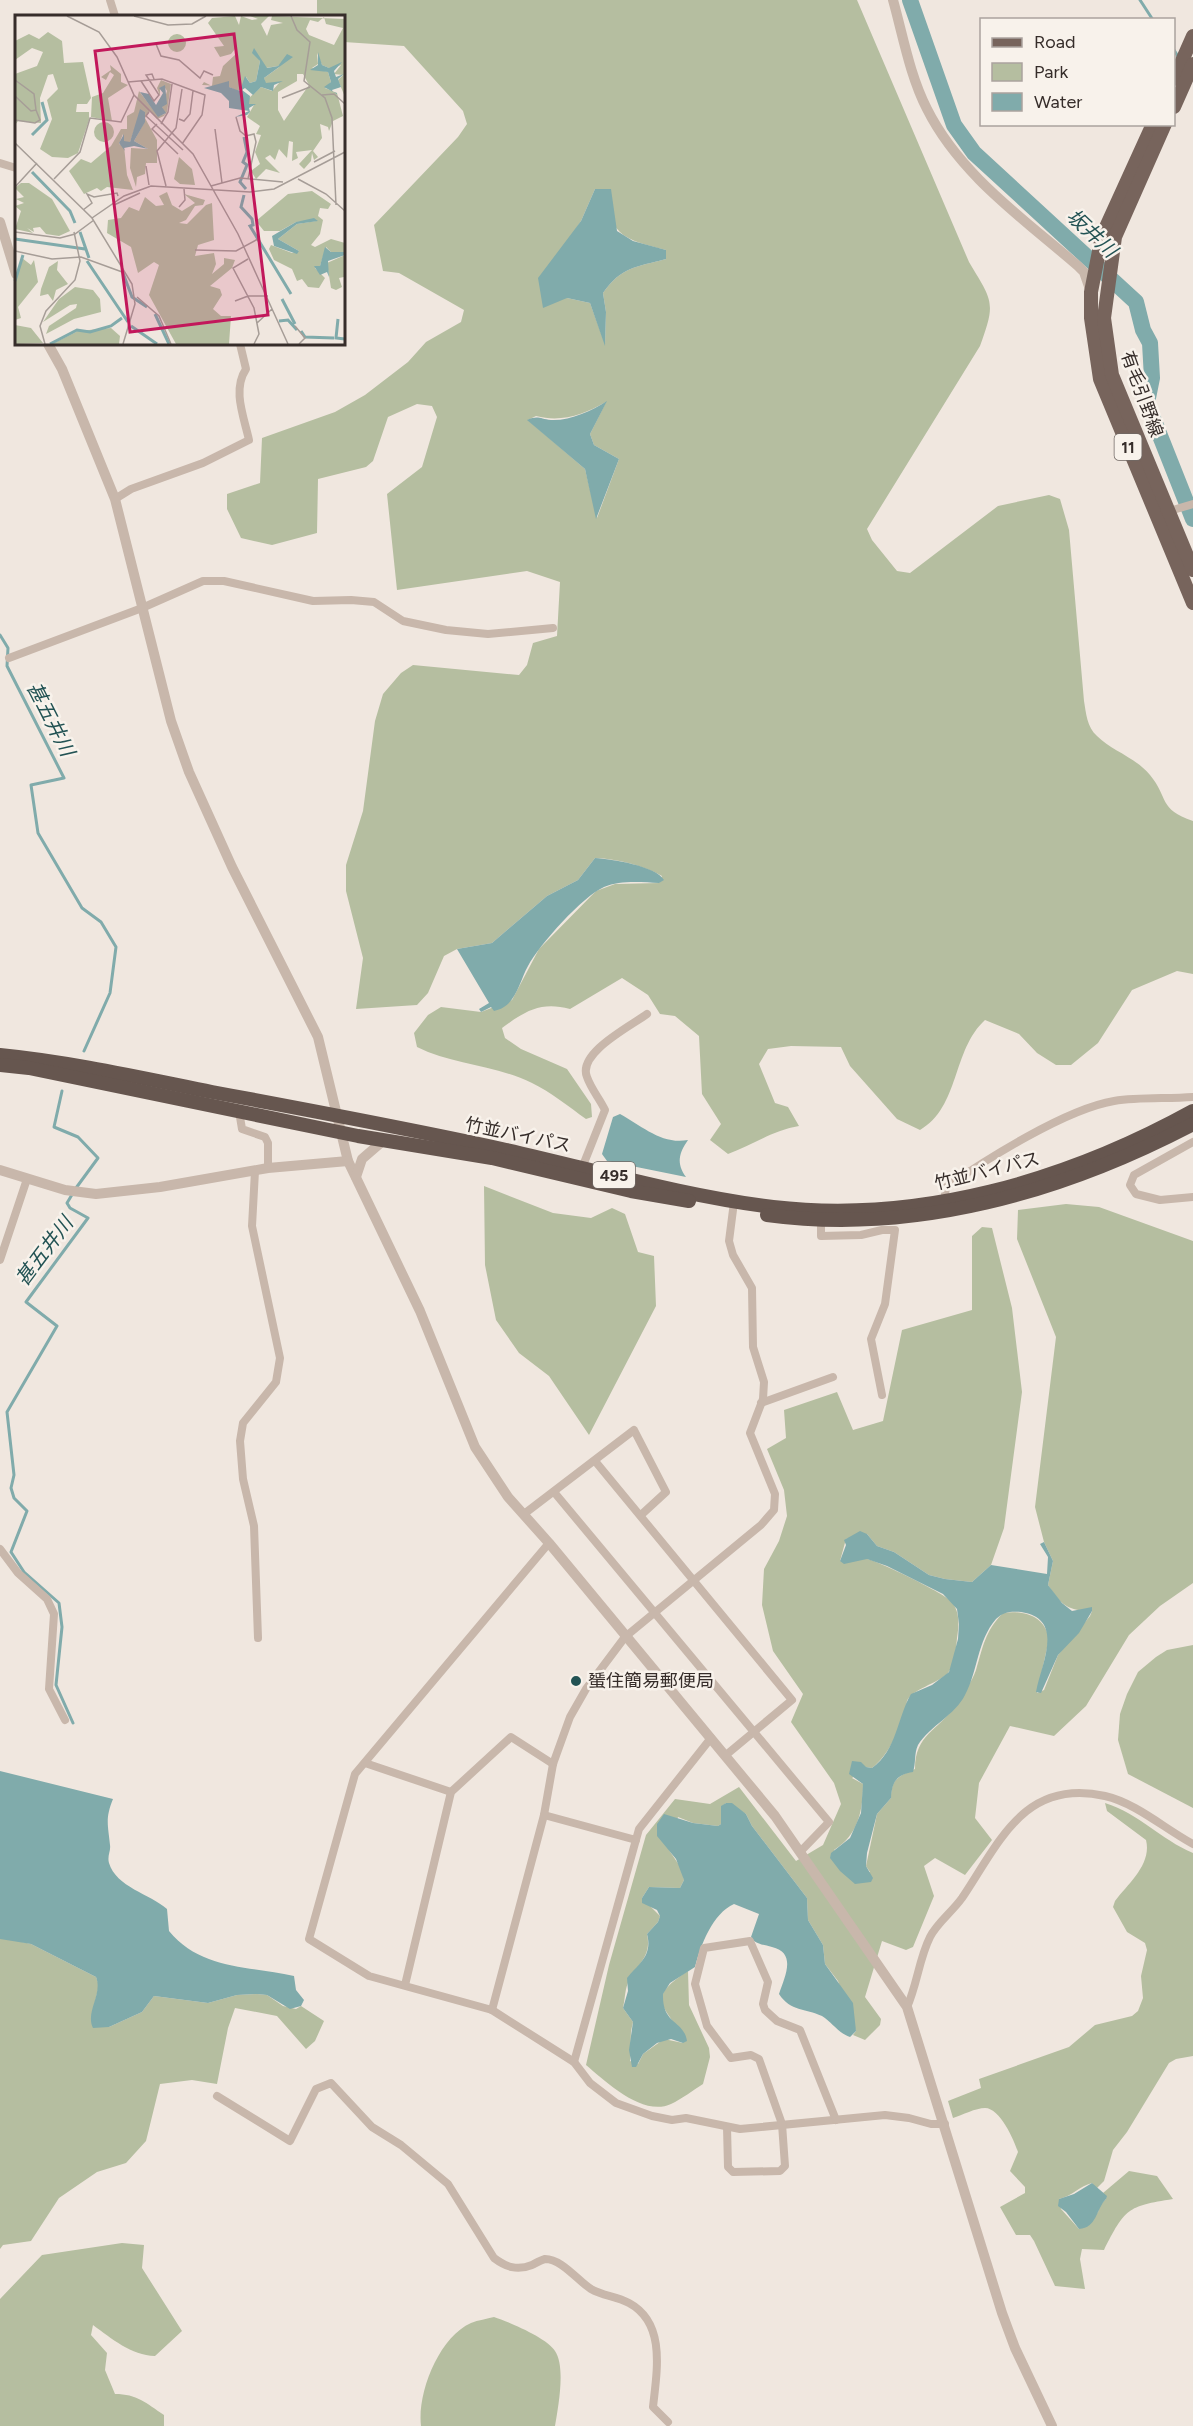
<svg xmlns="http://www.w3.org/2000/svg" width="1193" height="2426" viewBox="0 0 1193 2426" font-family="Figtree,'Noto Sans JP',sans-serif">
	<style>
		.green { fill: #b5bea0; fill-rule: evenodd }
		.water { fill: #80abab }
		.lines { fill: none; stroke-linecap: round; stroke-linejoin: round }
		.stream { stroke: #80abab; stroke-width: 3 }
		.river { stroke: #80abab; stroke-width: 16 }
		.minor { stroke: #c8b7ab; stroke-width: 8 }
		.tertiary { stroke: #c8b7ab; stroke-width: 10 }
		.primary { stroke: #77645c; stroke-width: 14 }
		.trunk { stroke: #66564f; stroke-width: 14 }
		.poi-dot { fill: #235354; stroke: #f8f2eb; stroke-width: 2 }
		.labels { text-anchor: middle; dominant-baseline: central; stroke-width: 5; stroke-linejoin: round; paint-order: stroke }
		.shield { fill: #f8f2eb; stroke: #706864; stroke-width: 1.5 }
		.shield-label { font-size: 16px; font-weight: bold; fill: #362d2a }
		.street-label { font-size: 18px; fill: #362d2a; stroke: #f8f2eb }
		.poi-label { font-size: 18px; fill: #362d2a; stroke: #f8f2eb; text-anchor: start }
		.water-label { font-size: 20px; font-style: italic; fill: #235354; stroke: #f8f2eb }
		.inset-river { fill: none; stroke: #80abab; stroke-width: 3 }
		.inset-road { fill: none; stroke: #a69d97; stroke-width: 1.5 }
		.view { fill: #c2185b; fill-opacity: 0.15; stroke: #c2185b; stroke-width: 3 }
		.inset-edge { fill: none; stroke: #362d2a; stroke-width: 3 }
	</style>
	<rect width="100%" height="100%" fill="#f0e7df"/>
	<g class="green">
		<path d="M317 0H857L969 262C993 302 996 302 980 346L867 529 872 540 897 571 910 573 998 506 1049 495 1060 499 1069 530 1084 701C1086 713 1087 727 1097 736 1112 751 1135 757 1150 775 1169 798 1158 809 1193 821V974L1177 971 1132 990 1098 1043 1071 1065H1056L1037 1053 1019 1034 985 1020C952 1050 960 1107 920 1130L897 1119 850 1066 841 1047 791 1046 768 1049 759 1064 775 1103 788 1107 799 1126C774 1130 752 1145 728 1154L710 1140 721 1124 702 1094 699 1036 675 1016 660 1014 648 995 622 978 570 1009C541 1001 525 1011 502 1028L505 1038 521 1049 567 1069 591 1104 592 1117 586 1119C569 1107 551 1092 532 1083 496 1065 453 1065 417 1047L414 1033 428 1015 441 1007 481 1012 512 1000 539 949 596 891 615 884 659 883 662 876C642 865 618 859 595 858L578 880 547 896 492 943 457 949 444 956 428 993 417 1005 356 1009 363 958 346 891V865L363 811 375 721 383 694 401 673 413 665 519 675 527 665 533 643 557 636 560 582 527 571 397 590 387 494 422 467 437 417 432 406 417 404 388 417 373 461 366 467 318 479 317 533 272 545 241 538 227 509V494L260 483 262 438 335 412 365 395 408 362 426 342 461 322 464 310 399 273 383 271 374 225 458 137 467 124 463 111 404 46 344 42V16H317ZM595 189C619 235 614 237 666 250V259C636 267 621 267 603 293L606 312 605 344 590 303 567 298 565 246 581 221ZM606 402 590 434 594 445 619 459 597 518 585 469 528 420 536 416C562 423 584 414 606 402Z"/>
		<polygon points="484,1186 553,1213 591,1218 612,1208 625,1214 638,1252 654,1256 656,1306 589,1435 549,1376 519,1353 496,1320 485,1265"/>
		<path d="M1066 1204 1099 1207 1193 1241V1583L1160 1606 1129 1635 1086 1706 1054 1736 1010 1726 979 1783 975 1818 992 1840 965 1875 935 1858 924 1866 934 1896 913 1947 906 1950 882 1941 865 1997 881 2019 880 2025 865 2040 853 2035 856 2031 838 1981 825 1964 823 1945 808 1920 807 1898 752 1826 746 1814 726 1803 721 1807V1824L718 1826 693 1823 678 1817 669 1850 683 1871 684 1880 680 1888 649 1887 642 1898 660 1916 658 1922 647 1934C652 1956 638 1963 629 1981 625 1987 625 2000 623 2008L633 2022 631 2031 630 2061 638 2064 643 2054 664 2039 683 2043C673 2007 638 2003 688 1971L689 2005 709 2048 710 2057 703 2084C693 2090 682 2099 671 2104 643 2117 606 2082 586 2065L609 1965 646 1835 675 1799 710 1804 739 1787 796 1861 823 1845 841 1804 834 1783 791 1722 803 1694 773 1651 762 1605 764 1569 779 1541 787 1516 784 1490 767 1449 786 1438 784 1410 837 1392 853 1430 883 1421 902 1330 972 1310V1236L982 1227 992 1228 1012 1308 1022 1392 1004 1528 991 1565 972 1582 945 1579 929 1575 894 1552 877 1546 867 1534 846 1539 840 1561C851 1563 859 1558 867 1559 878 1561 946 1594 952 1602 960 1613 959 1625 957 1638 956 1649 955 1664 948 1673 937 1684 912 1689 907 1701 906 1704 908 1707 907 1710 899 1730 889 1755 872 1768L866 1767 852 1778 863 1784C863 1811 858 1835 834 1850L848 1876 870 1872 866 1866 877 1814 891 1798C891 1780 898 1776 915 1769 915 1734 938 1731 955 1706 962 1695 972 1682 976 1670 983 1647 985 1631 1003 1613 1024 1610 1045 1616 1049 1639L1037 1693 1044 1690 1058 1655 1090 1616 1092 1611C1068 1611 1061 1605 1048 1585L1053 1561 1044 1542 1035 1507 1056 1337 1017 1239 1018 1210Z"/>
		<polygon points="1193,1645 1193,1808 1128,1774 1118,1740 1120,1714 1127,1694 1138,1672 1156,1657 1167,1650"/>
		<path d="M1105 1803C1140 1814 1160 1839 1193 1853V2056L1176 2059 1169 2063 1127 2132 1113 2150 1104 2181 1096 2189 1092 2183C1080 2186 1072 2196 1059 2199L1061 2209 1079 2229 1098 2212 1100 2205 1106 2199 1103 2193 1129 2171 1157 2176 1173 2199C1127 2206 1125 2209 1104 2250L1082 2249 1080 2259 1085 2289 1055 2286 1034 2241 1030 2235H1016L1000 2207 1025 2193V2187L1010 2171 1018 2152C1014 2140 1000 2108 985 2108 976 2108 962 2115 953 2118L948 2101 981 2088 979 2079 1069 2047 1095 2025 1132 2016 1138 2011 1143 1998 1141 1976 1147 1950 1145 1943 1127 1932 1113 1907 1115 1901C1129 1883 1152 1864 1146 1840L1107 1811Z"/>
		<polygon points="5,1938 31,1944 96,1977 99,1985 91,2019 109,2027 142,2012 154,1996 208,2003 237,1995 257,1994 267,1995 283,2006 296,2009 301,2006 324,2021 315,2041 306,2049 277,2016 235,2008 228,2028 217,2084 192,2080 160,2084 146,2141 126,2163 97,2172 59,2198 31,2241 3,2245 0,2249 0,1939"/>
		<path d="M122 2243 144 2245 142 2268 182 2331 155 2356C131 2355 112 2339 93 2325L91 2335 107 2353 105 2370 115 2394C137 2394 146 2403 164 2415V2426H0V2299L42 2255Z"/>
		<path d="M494 2317C509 2322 547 2338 555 2351 566 2367 558 2408 555 2426H421C417 2393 439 2337 471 2323 478 2320 487 2319 494 2317Z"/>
	</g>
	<g class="water">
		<path d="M595 189H611L617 231 633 241 666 250V259C636 267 621 267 603 293L606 312 605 346 590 303 567 298 543 308 538 278 581 221Z"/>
		<path d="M607 401 590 434 594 445 619 459 596 519 585 469 527 420C538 415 540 419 551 420 569 421 592 411 607 401Z"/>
		<path d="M595 858C612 859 656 866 664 880L659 883C641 882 620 880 604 887 583 896 539 945 528 966 519 982 516 1007 494 1011L491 1007 481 1012 479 1009 489 1003 457 949 492 943 547 896 578 880Z"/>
		<path d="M620 1114C642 1126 662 1145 688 1140 679 1153 676 1163 686 1177L607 1161 602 1154 613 1117Z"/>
		<path d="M860 1531 867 1534 877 1546 894 1552 929 1575 945 1579 972 1582 991 1565 1047 1574 1048 1557 1040 1544 1044 1542 1053 1561 1048 1585 1062 1603 1072 1611 1092 1607V1611L1079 1633 1058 1655 1041 1693 1036 1692C1041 1664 1066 1619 1021 1612 1011 1611 1003 1612 996 1619 977 1641 978 1671 965 1695 955 1715 930 1726 918 1745 914 1753 916 1764 913 1772 896 1775 892 1782 891 1798L877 1814 867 1853 866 1866 873 1878 871 1882 855 1884 840 1871 830 1858 831 1853 850 1838 861 1813 863 1784 849 1774 852 1761 861 1762 866 1767 872 1768C897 1750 897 1718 911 1694L932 1685 949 1672 958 1639 959 1624 957 1609 943 1594 887 1566 867 1559 844 1564 840 1561 846 1545 844 1540Z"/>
		<path d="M0 1771 113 1799C105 1819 108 1824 110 1845 111 1851 107 1856 109 1863 116 1887 150 1894 167 1909L169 1931C201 1970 250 1966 294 1976L296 1990 304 2000 301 2006 290 2009 267 1995 257 1994 237 1995 208 2003 154 1996 142 2012 109 2027 93 2028C85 2012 103 1994 96 1977L31 1944 0 1939Z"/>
		<path d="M726 1803H732L746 1814 752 1826 807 1898 808 1920 823 1945 825 1964 853 2003 856 2031 850 2037C838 2033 832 2022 822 2016 805 2008 791 2012 779 1994 785 1976 797 1953 772 1947 765 1945 760 1945 754 1941L751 1937 759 1914 734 1904C713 1913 700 1946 695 1967L670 1983 663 1994C662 2025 684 2020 687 2041L683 2043 671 2039 657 2043 643 2054 636 2067H632L629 2050 633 2022 623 2008 628 1991 627 1978C638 1964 653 1956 647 1934L658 1922 660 1916 657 1910 642 1903V1898L649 1887 680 1888 684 1880 676 1859 657 1836V1824L664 1814 693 1823 718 1826 721 1824V1806Z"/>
		<path d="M1092 2183 1107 2196 1106 2199C1096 2209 1097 2228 1079 2229L1066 2212 1058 2206 1059 2199 1074 2194Z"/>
	</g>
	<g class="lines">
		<g class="stream">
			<polyline points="1140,0 1153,20"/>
			<polyline points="1174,50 1179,58"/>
			<polyline points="0,635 8,648 7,666 64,778 31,785 38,833 82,908 101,922 116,947 110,993 84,1051"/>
			<polyline points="62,1091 54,1127 78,1137 98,1158 76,1188"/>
			<polyline points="73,1723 56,1685 62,1627 59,1603 24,1572 11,1552 27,1511 14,1498 11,1488 14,1475 7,1412 57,1326 26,1302 88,1218 70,1208 67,1203 73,1193"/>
		</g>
		<polyline class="river" points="910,0 954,125 974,153 1136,302 1143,330 1150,343 1152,378 1147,403 1193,519"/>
		<g class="minor">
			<polyline points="110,0 115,16"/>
			<polyline points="0,163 16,168"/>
			<path d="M115 499 131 489 203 463 249 440C244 417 232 390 246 369L240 344"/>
			<polyline points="1166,512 1193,504"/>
			<polyline points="9,658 142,608 203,581 224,581 313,601 351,600 374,602 403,621 446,630 488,634 553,628"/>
			<polyline points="239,1111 242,1129 265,1137 268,1143 268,1168"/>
			<polyline points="1193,1142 1134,1175 1130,1185 1136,1194 1160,1200 1193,1197"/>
			<path d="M582 1168 605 1110C600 1099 591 1089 587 1077 577 1053 631 1026 647 1014"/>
			<polyline points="255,1171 252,1226 280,1358 276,1382 243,1423 240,1441 243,1479 254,1526 258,1638"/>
			<path d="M944 1202 946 1187C987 1159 1066 1109 1114 1101 1140 1097 1167 1099 1193 1097"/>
			<polyline points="821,1220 821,1236 861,1235 882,1230 895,1230 885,1304 871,1339 882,1395"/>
			<polyline points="0,1260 27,1179"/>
			<polyline points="761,1403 833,1377"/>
			<polyline points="595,1461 792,1700 726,1755"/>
			<polyline points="554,1492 829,1822 801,1851"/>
			<polyline points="524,1514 634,1430 666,1492 641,1515"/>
			<polyline points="549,1543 355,1774 309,1939 369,1976 492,2010 574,2062 590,2083 616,2103 652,2116 672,2120 686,2118 740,2129 885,2115 909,2118 931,2124 945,2124"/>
			<polyline points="0,1549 18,1573 47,1599 54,1614 49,1689 65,1720"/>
			<polyline points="365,1763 451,1792"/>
			<polyline points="544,1815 636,1840"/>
			<polyline points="405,1985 451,1792 511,1737 553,1764"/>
			<path d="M907 2007C917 1985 919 1959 930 1937 937 1923 952 1912 962 1898 999 1843 1024 1778 1105 1796 1136 1803 1165 1829 1193 1844"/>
			<polyline points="492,2010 544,1815 553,1764 570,1717 586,1689 625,1637 761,1525 774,1510 775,1494 750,1433 763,1399 764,1382 753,1347 752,1288 733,1255 729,1241 734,1202"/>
			<polyline points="574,2062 639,1829 711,1738"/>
			<path d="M217 2096 290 2141 316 2089 331 2083 372 2127 401 2145 448 2184 494 2258C506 2267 517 2271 532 2265 536 2263 541 2260 545 2259 562 2259 578 2281 591 2289 603 2296 616 2296 629 2303 666 2323 657 2370 653 2407L668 2422"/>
			<polyline points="727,2127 728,2167 733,2172 780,2171 785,2166 782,2124 759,2059 751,2055 731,2058 707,2026 695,1984 704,1948 750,1941 768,1982 763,2004 765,2010 777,2021 800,2030 836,2120"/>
		</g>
		<g class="tertiary">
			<path d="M893 0C903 36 910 76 927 109 960 175 1024 219 1078 266L1084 272 1091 292"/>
			<polyline points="0,222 16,274"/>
			<polyline points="48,344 62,369 115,499 171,721 189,772 232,867 318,1037 348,1161 420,1311 475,1447 508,1497 549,1543 775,1816 907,2007 1002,2313 1015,2348 1052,2426"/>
			<polyline points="0,1170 65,1190 96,1194 160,1187 268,1168 348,1161"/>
			<polyline points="356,1177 362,1159 384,1140"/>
		</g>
		<g class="primary">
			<polyline points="1174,79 1193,36"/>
			<polyline points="1174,107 1193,64"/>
			<polyline points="1153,124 1102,236 1091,292 1091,318 1100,379 1193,603"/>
			<polyline points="1165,124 1115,237 1104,318 1112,375 1193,570"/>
		</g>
		<g class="trunk">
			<path d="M0 1055C71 1062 142 1078 212 1092 309 1110 406 1128 502 1149 592 1169 682 1196 773 1207 919 1224 1066 1181 1193 1111"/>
			<polyline points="0,1065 29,1068 358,1136 492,1158 631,1191 689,1201"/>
			<path d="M767 1215C915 1235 1063 1192 1193 1124"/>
		</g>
	</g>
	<circle class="poi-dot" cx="576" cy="1681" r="6"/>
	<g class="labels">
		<g class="shield">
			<rect x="1114.5" y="434" width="27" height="26" rx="4.5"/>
			<rect x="593" y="1162" width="42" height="26" rx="4.5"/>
		</g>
		<g class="shield-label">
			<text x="1128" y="447">11</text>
			<text x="614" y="1175">495</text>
		</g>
		<g class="street-label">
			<text transform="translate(1142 394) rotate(70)">有毛引野線</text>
			<text transform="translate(518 1135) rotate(12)">竹並バイパス</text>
			<text transform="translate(987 1171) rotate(-14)">竹並バイパス</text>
		</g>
		<g class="poi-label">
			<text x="588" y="1681">蜑住簡易郵便局</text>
		</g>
		<g class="water-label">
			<text transform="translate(1092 233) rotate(43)">坂井川</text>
			<text transform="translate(51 719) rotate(63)">甚五井川</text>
			<text transform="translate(44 1251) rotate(-53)">甚五井川</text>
		</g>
	</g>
	<g transform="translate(15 15)">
		<rect width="330" height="330" fill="#f0e7df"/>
		<path d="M220 1 224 10 226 1 237 5 243 4 235 1H254L246 9 252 21 256 10 268 8 256 5 257 1 330 4V82L323 65 328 60 319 59 326 50 316 54 307 50 302 38 303 49 297 53 313 57 316 67 310 73 322 78 328 101 318 106 314 116 313 112 305 109 307 123 298 136 303 142 299 145 297 138 296 146 289 154 284 149 297 135 281 137 283 143 277 146 278 127 274 126 272 143 264 134 260 145 255 140 250 143 265 158 251 154 241 164 236 156 245 149 240 137 246 120 241 119 245 111 232 102 239 90 234 89V83L246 72 257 76 264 68H250L249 63 263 53 274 41 263 51 251 53 239 34 245 46 241 66 235 68 231 62 229 72 223 76 214 72 212 67 207 71 187 70 189 67 197 71 198 62 205 61 208 51 222 38 220 34 216 39 205 42 199 32 209 31 193 8 197 3ZM309 2 311 9 328 13 319 30 294 20 291 14 295 5 303 7ZM282 59H288L294 70 269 106 263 95V77L282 66ZM33 17 47 26 49 48 68 47 76 83 72 89H62L61 97H74V105L63 138 53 143 37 142 25 134 37 104 32 85 43 74 38 59 33 60 25 83 26 108 3 106 0 110V59L22 51 28 37 17 33 0 45V26L14 19 24 24ZM153 28a9 9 0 1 1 18 0a9 9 0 1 1-18 0ZM95 50 106 59V67L113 70 93 83 97 106 76 102 77 82 88 78 99 60 95 57 91 65 86 62 96 55ZM146 65 156 69 152 97 149 101 142 104 135 96 130 103 142 125V148H131L130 159 122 162 121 172 115 153 116 133 133 134 119 126 129 108 130 97 126 96 115 127H109L108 119 104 129 109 131 112 160 118 175 92 172 86 176 82 173 69 179 54 156 66 144 76 148 96 131 106 114H112V101L119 97 124 76 143 101 150 99 147 92 152 76 149 71 145 73V81L142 73ZM79 117a10 10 0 1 1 20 0a10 10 0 1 1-20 0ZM164 142 177 154 180 170 165 169 159 164ZM6 168H14L37 184 55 216 44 221 31 219 25 212 18 213 19 217 12 213 18 218 0 214 6 196 0 191 9 188 1 184 9 182 0 173ZM297 176 316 189 313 194 305 193 303 201 308 205 305 219 296 230 300 232 316 224 330 228V237H316L311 232 305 251 300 253 310 263 304 273 293 272 287 264 282 266 277 254 259 245 254 234 256 230 277 238 284 236 263 224 282 209 301 206 281 207 265 216H249L241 206 273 179ZM152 177 157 190 167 196 180 188 169 179 190 185 188 190 180 191 171 205 164 208 172 209 191 190 197 188 199 225 183 230 180 241 199 238 201 249 197 259 209 249V243L220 245 217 253 195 271 205 274 207 280 198 294 206 301H216L214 329H161L134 280 144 250 139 247 123 258 116 232 92 218 93 205 106 203 114 192 124 196 130 182 141 191 149 190 144 181ZM330 240 329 262 324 263 327 272 321 275 316 273 312 248ZM7 243 16 250 19 245 23 267 3 292 6 303 0 305V268ZM43 246 42 255 53 269 41 275 38 286 33 279 25 281 26 274 34 252ZM60 272 78 275 85 284 86 297 59 304 31 319 34 311 61 293 62 289 55 290 28 307 44 284ZM0 310 16 313 28 328 0 329ZM96 313 105 321 104 329H37L63 316Z" fill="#b5bea0" fill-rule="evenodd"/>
		<path d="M239 33 252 53 263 51 272 39 278 42 249 63 251 68 268 66 259 70 258 76 246 72 238 80 230 73 227 75 235 81 234 89H241L234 93 235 97 232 100 220 102 234 96 214 93V86L206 78 189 73 214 66V72L225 76 230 61 235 68 241 66 245 46 237 38ZM303 37 307 50 314 53 327 47 319 56 321 62 329 59 323 64 326 72 317 75 318 77 322 78V79L309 72 316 67 313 57 295 55 303 50ZM150 70 152 89 147 92 151 98 143 102 125 77 134 79 141 90 148 78 144 73ZM125 94 130 97V107L119 126 133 134 119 131 109 133 110 136 104 128 109 119V126L115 127ZM299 203 303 206 282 209 263 224 284 236 282 239 259 231 257 221 281 207ZM310 232 316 237H330V240L313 246 314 262 312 257 305 260 299 251H305Z" fill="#80abab"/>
		<path class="inset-river" d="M17 120 32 105 27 87M229 122 232 137 228 147 232 150 225 167 231 174M17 157 55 196 60 208M229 180 226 192 237 204 238 210 235 211 276 279M65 217 74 243M0 224 70 234M72 246 113 307M108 258 117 282 132 292M0 266 8 240M267 284 280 309M140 299 154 329M323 304 321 323 330 324M264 306 273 305 282 315M116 311 142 329M286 316 290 322 319 323M35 329 62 315 75 317 96 311 107 303"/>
		<path class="inset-road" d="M52 1 84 17 102 42 119 80 178 139 223 219 273 329M119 1 153 10 177 9 191 1M276 1 282 15 295 27 289 66 310 83 317 103 321 190M141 29 146 41 164 45 185 63 189 56 198 60M0 65 19 79 21 95M126 66 139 86 144 80 131 60 137 59 139 64M113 67 147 64 190 80 187 100 167 129M307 80 319 79 330 89M0 81 16 96 21 95 25 105 20 108 0 105M267 83 295 72M134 97 131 101 168 135M221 102 225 116 231 121 239 119 241 127 233 164M164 104 169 106 175 99 178 76M142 109 137 114 163 139M146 109 153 97 157 69M200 114 207 168M0 128 77 203 117 269 120 289 108 329M299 147 320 136M131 151 134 170M39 164 65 137 75 103 106 107 119 80M283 164 311 179 330 196M151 171 142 136 161 113 167 74M196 171 225 163 268 167M0 172 22 148M99 190 125 178M164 192 170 185 169 174M68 195 77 188 72 179 79 182 102 178 103 181M77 203 109 181 136 171 235 177 259 174 330 137M0 217 45 223 60 219 79 205M180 235 221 236 243 224M0 236 37 244 66 242 110 258M233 244 218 253 239 293 244 319 239 329M122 282 144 301 156 329M220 286 233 281H253M242 308 257 294M280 311 290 323 284 329M30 329 25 311 31 296 60 265 65 246 59 217"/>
		<path class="view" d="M219 19 253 300 115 317 80 36Z"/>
		<rect width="330" height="330" class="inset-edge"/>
	</g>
	<rect x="980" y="18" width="195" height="108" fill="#f8f2eb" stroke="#aaa39e" stroke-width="1.5"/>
	<rect x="992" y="38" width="30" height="9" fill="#77645c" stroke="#aaa39e" stroke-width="1.5"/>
	<text x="1034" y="48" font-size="18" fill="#362d2a">Road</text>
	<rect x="992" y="63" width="30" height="18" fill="#b5bea0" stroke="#aaa39e" stroke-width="1.5"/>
	<text x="1034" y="78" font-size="18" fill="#362d2a">Park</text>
	<rect x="992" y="93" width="30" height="18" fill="#80abab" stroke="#aaa39e" stroke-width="1.5"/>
	<text x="1034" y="108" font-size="18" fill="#362d2a">Water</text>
</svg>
